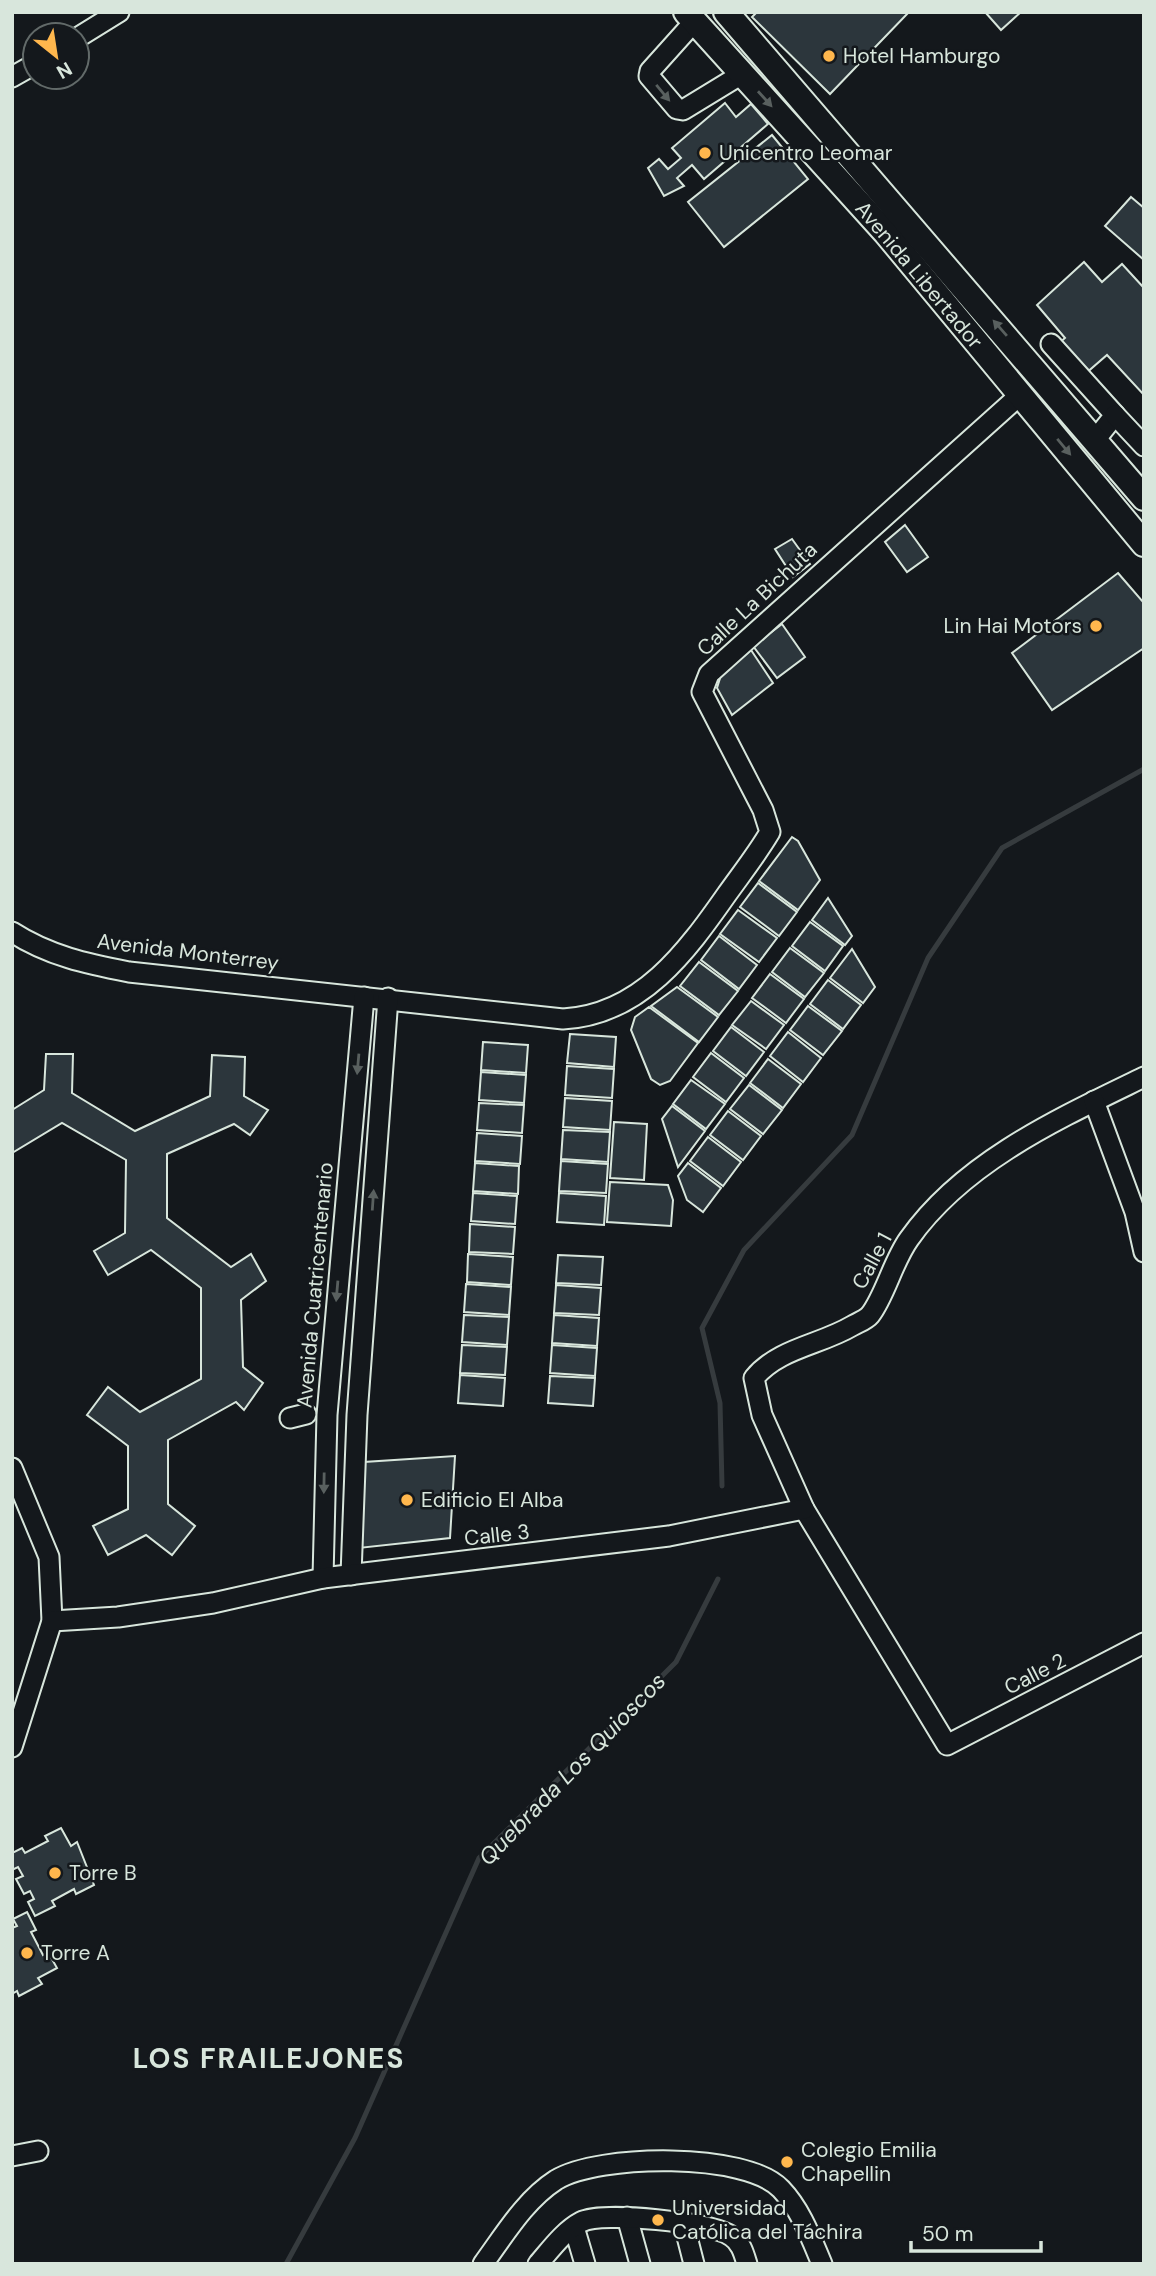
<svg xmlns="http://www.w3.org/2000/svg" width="1156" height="2276" viewBox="0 0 1156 2276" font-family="'DM Sans',sans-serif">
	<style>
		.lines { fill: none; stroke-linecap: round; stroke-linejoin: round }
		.stream { stroke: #363b3e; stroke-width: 5 }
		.building { fill: #2c363c; stroke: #d8e6dc; stroke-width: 2 }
		.minor-casing { stroke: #d8e6dc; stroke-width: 23 }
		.major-casing { stroke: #d8e6dc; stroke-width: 28 }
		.minor { stroke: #14181c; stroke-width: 19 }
		.major { stroke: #14181c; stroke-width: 24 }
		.oneway { fill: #59605f }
		.poi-dot { fill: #ffb74d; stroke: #14181c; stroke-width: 2.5 }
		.labels { text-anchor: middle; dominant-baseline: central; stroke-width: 5; stroke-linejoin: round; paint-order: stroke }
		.poi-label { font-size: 21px; fill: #d8e6dc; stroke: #14181c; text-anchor: start }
		.street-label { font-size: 21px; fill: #d8e6dc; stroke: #14181c }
		.water-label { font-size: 23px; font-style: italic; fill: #d8e6dc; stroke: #14181c }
		.district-label { font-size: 28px; font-weight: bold; letter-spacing: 2px; fill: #d8e6dc; stroke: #14181c }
	</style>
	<rect width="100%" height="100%" fill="#14181c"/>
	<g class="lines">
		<g class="stream">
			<polyline points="722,1486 720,1403 702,1328 744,1250 852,1135 928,958 1002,848 1144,769"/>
			<polyline points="286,2264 355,2138 479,1858 676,1662 718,1579"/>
		</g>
	</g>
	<g class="building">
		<polygon points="757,12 909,12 830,94 752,17"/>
		<polygon points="985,12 1021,12 1001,30"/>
		<polygon points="725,103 736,117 751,104 768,124 704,179 692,165 677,178 684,186 664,196 648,168 659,159 668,169 681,158 672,148"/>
		<polygon points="772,135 808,179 724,247 688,202"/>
		<polygon points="1131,197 1144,208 1144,260 1105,226"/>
		<polygon points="1084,262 1102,282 1122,264 1144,288 1144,395 1107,355 1085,374 1058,344 1065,338 1037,305"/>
		<polygon points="905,525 928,557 907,572 885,542"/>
		<polygon points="792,539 810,564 793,577 775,549"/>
		<polygon points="1118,573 1144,603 1144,648 1052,710 1012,653"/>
		<polygon points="782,624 805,657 777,678 753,646"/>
		<polygon points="751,650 773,683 732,715 717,688 721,675"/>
		<polygon points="792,837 798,841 820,880 798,910 759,881"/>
		<polygon points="758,883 797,912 779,936 740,907"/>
		<polygon points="828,898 852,936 845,945 812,920"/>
		<polygon points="738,910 777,938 759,962 720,934"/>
		<polygon points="810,922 843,946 825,971 792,946"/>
		<polygon points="719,936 757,965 739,989 701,960"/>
		<polygon points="790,948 824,973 805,997 772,972"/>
		<polygon points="852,949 875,987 863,1003 830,978"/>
		<polygon points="699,962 738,991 719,1015 680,986"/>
		<polygon points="770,974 804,999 786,1023 752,998"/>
		<polygon points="828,980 861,1005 843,1029 810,1004"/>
		<polygon points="677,987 718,1017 699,1042 651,1006"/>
		<polygon points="751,1001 784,1025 766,1049 732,1025"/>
		<polygon points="808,1006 842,1031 823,1055 790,1030"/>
		<polygon points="649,1007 698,1043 670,1081 660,1085 651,1079 631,1030 635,1017"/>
		<polygon points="731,1027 764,1052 746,1076 713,1051"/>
		<polygon points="788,1032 821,1058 803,1082 770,1056"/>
		<polygon points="570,1034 616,1037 614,1067 567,1063"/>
		<polygon points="483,1042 528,1045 526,1073 481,1070"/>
		<polygon points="711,1053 744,1078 726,1102 693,1077"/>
		<polygon points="46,1054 73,1054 72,1093 135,1131 210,1096 212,1055 245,1057 244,1096 268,1110 250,1135 234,1124 167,1154 167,1218 231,1267 251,1254 266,1281 241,1300 243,1367 263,1383 244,1410 236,1402 168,1440 168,1504 195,1526 172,1555 146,1535 108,1555 93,1526 128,1509 128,1446 87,1415 108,1387 140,1412 201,1379 201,1288 151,1250 108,1275 94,1251 125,1233 126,1160 62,1123 12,1153 12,1110 44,1090"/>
		<polygon points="768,1059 801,1084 783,1108 750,1083"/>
		<polygon points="567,1066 614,1069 612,1098 565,1095"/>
		<polygon points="481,1072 526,1075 524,1103 479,1100"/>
		<polygon points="691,1080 725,1104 706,1129 673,1104"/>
		<polygon points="749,1085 782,1110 763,1134 730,1109"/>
		<polygon points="565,1098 612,1101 610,1130 563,1127"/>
		<polygon points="479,1103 524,1105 522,1133 477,1130"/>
		<polygon points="672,1106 705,1131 678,1167 662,1119"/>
		<polygon points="728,1111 761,1136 743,1160 710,1135"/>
		<polygon points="614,1122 647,1124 644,1180 610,1178"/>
		<polygon points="563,1130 610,1132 608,1162 561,1159"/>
		<polygon points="477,1133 522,1136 520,1164 475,1161"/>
		<polygon points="708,1137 741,1162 723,1186 690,1161"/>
		<polygon points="561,1161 608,1164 606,1193 559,1191"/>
		<polygon points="475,1163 519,1166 518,1194 473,1191"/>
		<polygon points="688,1163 721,1188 703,1212 687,1200 678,1176"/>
		<polygon points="610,1182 668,1185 673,1200 671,1226 607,1222"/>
		<polygon points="473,1193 517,1196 515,1224 471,1221"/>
		<polygon points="559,1193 606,1196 604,1225 557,1222"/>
		<polygon points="470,1224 515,1227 513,1254 469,1252"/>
		<polygon points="468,1254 513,1257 511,1285 467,1282"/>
		<polygon points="558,1255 603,1257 601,1285 556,1283"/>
		<polygon points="466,1284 511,1287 509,1315 464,1312"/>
		<polygon points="556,1285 601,1288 599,1315 554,1313"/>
		<polygon points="464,1315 509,1317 507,1345 462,1342"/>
		<polygon points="554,1315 599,1318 597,1346 552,1343"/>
		<polygon points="462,1345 507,1347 505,1375 460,1373"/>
		<polygon points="552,1345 597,1348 595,1376 550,1373"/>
		<polygon points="460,1375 505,1378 503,1406 458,1403"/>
		<polygon points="550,1376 595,1378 593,1406 548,1403"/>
		<polygon points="455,1456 450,1538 359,1548 364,1462"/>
		<polygon points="61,1828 71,1846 77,1842 94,1885 76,1894 74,1889 52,1901 55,1906 35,1916 28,1902 34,1899 30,1891 24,1894 16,1879 23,1876 18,1867 12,1870 12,1853 22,1848 25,1853 48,1841 45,1836"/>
		<polygon points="27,1912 36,1930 31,1932 43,1955 48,1952 57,1968 38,1978 42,1984 19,1996 17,1991 12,1994 12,1928 17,1926 13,1919"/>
	</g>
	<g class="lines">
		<g class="minor-casing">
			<g id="minor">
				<polyline points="694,22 650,71 649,76 677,109 683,110 742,74"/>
				<polyline points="77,38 119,12"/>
				<polyline points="12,77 35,64"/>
				<polyline points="1051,344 1115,415 1095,440"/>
				<polyline points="1115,415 1144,446"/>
				<path d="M12 932C49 956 88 964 129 972L563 1019C641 1015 687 951 727 894 742 873 757 854 770 832L763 810 702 692 709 674 1020 395"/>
				<path d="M1144 1077C1060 1118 964 1161 909 1239 893 1261 885 1296 870 1315 866 1320 857 1323 852 1326 820 1345 779 1348 754 1378L762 1415 804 1509 947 1745 1144 1643"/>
				<polyline points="1094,1101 1135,1212 1144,1252"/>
				<polyline points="290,1418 306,1414"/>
				<polyline points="12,1468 49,1557 52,1621 12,1747"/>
				<polyline points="351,1575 357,1415 388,998"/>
				<polyline points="323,1578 327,1415 364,997"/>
				<polyline points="52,1621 118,1617 213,1603 323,1578 669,1536 804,1509"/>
				<polyline points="12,2156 38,2151"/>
				<polyline points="627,2217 640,2264"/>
				<polyline points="684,2225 694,2264"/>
				<polyline points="574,2227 585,2264"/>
				<path d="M483 2264C505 2234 525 2200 556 2180 599 2154 746 2152 781 2189 801 2210 811 2238 822 2264"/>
				<path d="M538 2264C551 2249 564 2231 581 2222 602 2211 712 2222 731 2236 741 2242 744 2254 747 2264"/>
			</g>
		</g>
		<g class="major-casing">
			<g id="major">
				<polyline points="686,12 886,233 1144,544"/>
				<polyline points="726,12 1144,498"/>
			</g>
		</g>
		<use href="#minor" class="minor"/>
		<use href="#major" class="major"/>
	</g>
	<defs><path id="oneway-solid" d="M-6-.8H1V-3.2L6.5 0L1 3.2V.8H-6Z" transform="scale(1.75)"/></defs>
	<g class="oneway">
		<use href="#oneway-solid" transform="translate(663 93) rotate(50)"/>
		<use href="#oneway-solid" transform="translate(765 99) rotate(48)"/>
		<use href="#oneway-solid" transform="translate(1000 328) rotate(-131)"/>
		<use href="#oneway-solid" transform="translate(1064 447) rotate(50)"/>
		<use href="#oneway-solid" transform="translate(358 1064) rotate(95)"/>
		<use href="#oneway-solid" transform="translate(373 1200) rotate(-86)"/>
		<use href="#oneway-solid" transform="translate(337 1291) rotate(95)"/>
		<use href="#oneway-solid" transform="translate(324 1483) rotate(91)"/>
	</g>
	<g class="poi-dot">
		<circle cx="829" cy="56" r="7"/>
		<circle cx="705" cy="153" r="7"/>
		<circle cx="1096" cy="626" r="7"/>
		<circle cx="407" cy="1500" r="7"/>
		<circle cx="55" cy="1873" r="7"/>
		<circle cx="27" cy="1953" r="7"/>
		<circle cx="787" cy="2162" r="7"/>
		<circle cx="658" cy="2220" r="7"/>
	</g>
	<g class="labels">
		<g class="poi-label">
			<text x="843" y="56">Hotel Hamburgo</text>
			<text x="719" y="153">Unicentro Leomar</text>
			<text x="1082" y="626" text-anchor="end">Lin Hai Motors</text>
			<text x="421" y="1500">Edificio El Alba</text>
			<text x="69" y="1873">Torre B</text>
			<text x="41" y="1953">Torre A</text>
			<text x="801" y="2150">Colegio Emilia<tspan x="801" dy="24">Chapellin</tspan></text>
			<text x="672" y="2208">Universidad<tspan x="672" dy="24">Católica del Táchira</tspan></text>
		</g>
		<g class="street-label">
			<text transform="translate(919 275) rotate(50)">Avenida Libertador</text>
			<text transform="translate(757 599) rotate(-43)">Calle La Bichuta</text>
			<text transform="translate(188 952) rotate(7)">Avenida Monterrey</text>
			<text transform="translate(872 1261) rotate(-62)">Calle 1</text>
			<text transform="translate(315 1285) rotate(-85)">Avenida Cuatricentenario</text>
			<text transform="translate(497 1535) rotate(-6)">Calle 3</text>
			<text transform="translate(1035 1674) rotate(-27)">Calle 2</text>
		</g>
		<g class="water-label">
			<text transform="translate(572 1769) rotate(-46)">Quebrada Los Quioscos</text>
		</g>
		<g class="district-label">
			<text x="269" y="2058">LOS FRAILEJONES</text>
		</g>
	</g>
	<rect width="1156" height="2276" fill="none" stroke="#d8e6dc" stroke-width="28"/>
	<g transform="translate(56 56) rotate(150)"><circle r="33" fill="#14181c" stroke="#626a69" stroke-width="2"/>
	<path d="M0-5L12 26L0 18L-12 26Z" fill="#ffb74d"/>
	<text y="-10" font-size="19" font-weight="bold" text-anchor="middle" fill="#d8e6dc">N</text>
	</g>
	<path d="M911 2241v10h130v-10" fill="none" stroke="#d8e6dc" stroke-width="3.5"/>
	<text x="922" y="2241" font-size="21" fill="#d8e6dc" stroke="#14181c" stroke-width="5" paint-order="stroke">50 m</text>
</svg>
